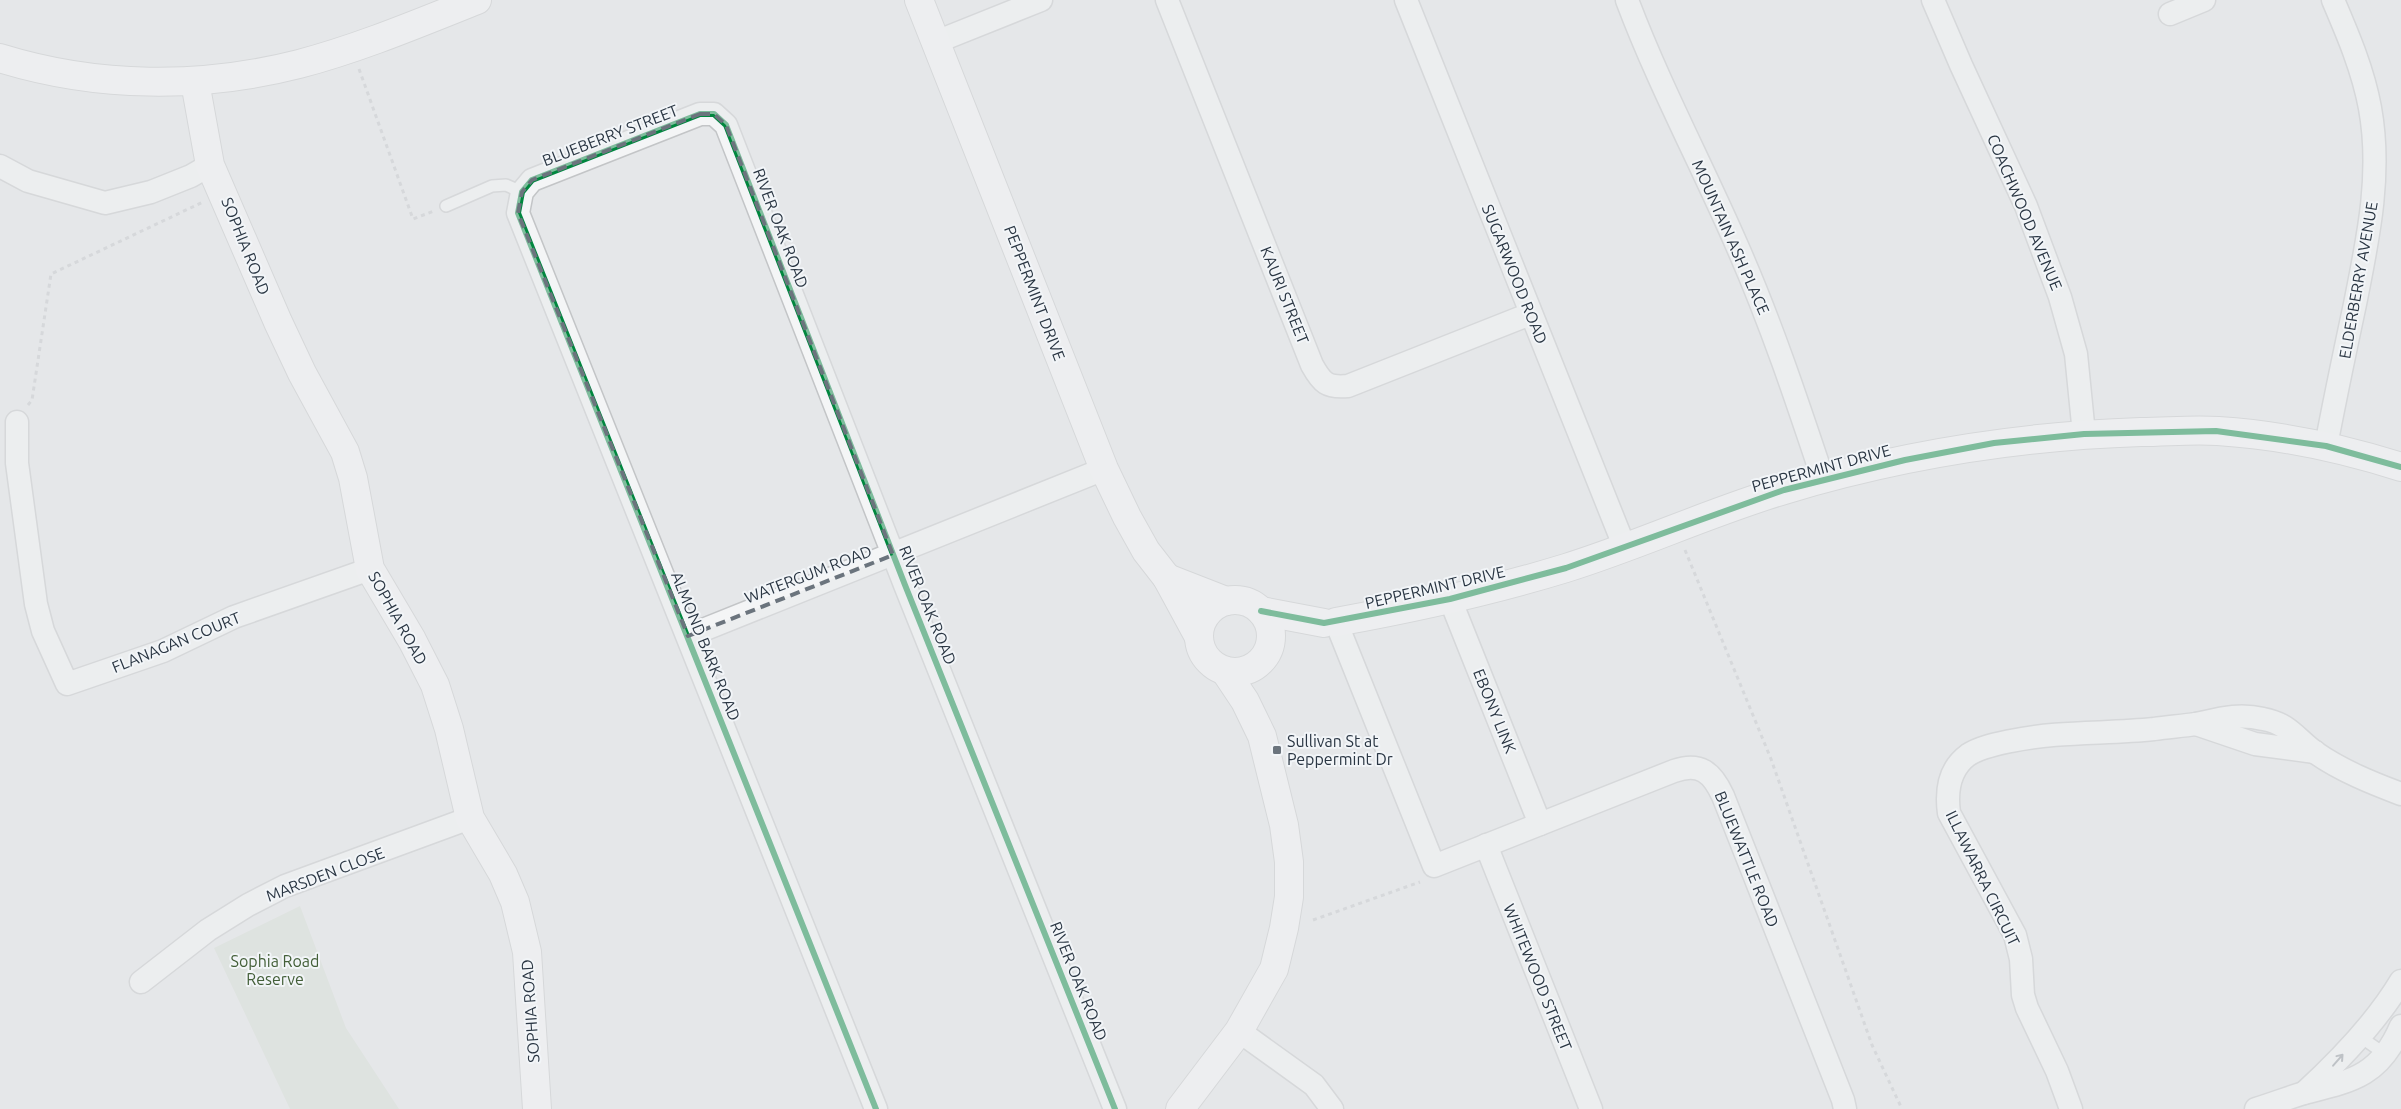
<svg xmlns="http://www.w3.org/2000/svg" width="2401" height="1109" viewBox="0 0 2401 1109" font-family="Ubuntu,sans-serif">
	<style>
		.green { fill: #d6ddd5 }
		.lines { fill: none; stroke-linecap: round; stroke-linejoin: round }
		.lane-casing { stroke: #c3c5c7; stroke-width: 14 }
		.street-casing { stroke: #c3c5c7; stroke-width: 25 }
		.secondary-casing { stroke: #c3c5c7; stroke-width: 30 }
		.path { stroke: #c3c6c9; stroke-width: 3; stroke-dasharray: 4 4; stroke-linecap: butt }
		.lane { stroke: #f4f5f6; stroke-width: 11 }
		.street { stroke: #f4f5f6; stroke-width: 22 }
		.secondary { stroke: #f7f7f8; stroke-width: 28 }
		.cycleway-casing { stroke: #f2f5f8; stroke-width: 9 }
		.cycleway { stroke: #00873e; stroke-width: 6 }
		.oneway { stroke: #8f969c }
		.marked { fill: none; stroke: #6b747d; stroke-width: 4; stroke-dasharray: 10 6; stroke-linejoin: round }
		.poi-dot { fill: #6b747d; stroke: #f2f5f8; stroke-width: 2 }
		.labels { text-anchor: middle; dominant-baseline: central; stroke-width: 4; stroke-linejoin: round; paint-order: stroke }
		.street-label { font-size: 16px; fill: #2a3643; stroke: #f2f5f8 }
		.poi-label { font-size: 16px; fill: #2a3643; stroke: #f2f5f8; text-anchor: start }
		.park-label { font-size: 16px; fill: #435f38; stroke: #f2f5f8 }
	</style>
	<rect width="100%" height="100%" fill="#e5e7e9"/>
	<polygon class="green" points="300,906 346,1028 399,1109 290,1109 214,948"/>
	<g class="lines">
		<g class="lane-casing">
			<g id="lane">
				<polyline points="446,206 492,186 506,185 522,192"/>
				<polyline points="2359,1036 2385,1054"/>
			</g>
		</g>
		<g class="street-casing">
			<g id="street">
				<path d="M1167 0 1312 365C1322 383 1327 388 1348 386L1530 314"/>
				<polyline points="1406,0 1625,548"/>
				<path d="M1627 0C1659 85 1702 165 1738 248 1771 323 1797 401 1823 479"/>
				<polyline points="1933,0 1961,65 2026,206 2060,297 2076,354 2084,434"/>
				<polyline points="2170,14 2204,0"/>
				<polyline points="936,42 1041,0"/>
				<polyline points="0,166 28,181 105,203 151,192 191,176 210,165"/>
				<polyline points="17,422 17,463 36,604 43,631 67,684 163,651 234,617 370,569"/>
				<path d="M2326 446C2335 398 2345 351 2355 304 2368 239 2382 174 2370 108 2363 70 2348 35 2333 0"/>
				<polyline points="1450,599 1540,824"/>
				<path d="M1324 623 1336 622 1434 866 1674 771C1700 762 1712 772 1723 796L1843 1100 1845 1109"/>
				<polyline points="688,636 1104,469"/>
				<polyline points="2196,724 2255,744 2315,752"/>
				<polyline points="1486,845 1591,1109"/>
				<polyline points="141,982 208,930 248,905 285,886 470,818"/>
				<polyline points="1239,1031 1314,1085 1332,1109"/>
				<path d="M2304 1093C2340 1060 2376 1023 2401 981"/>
				<polyline points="876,1109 518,213 522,192 532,180 700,114 714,114 726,125 905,585 1115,1109"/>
				<path d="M2071 1109 2057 1071 2027 1008 2023 995 2021 959 2015 935 1949 813C1946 791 1949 769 1968 755 1980 747 1997 744 2011 741 2059 731 2106 734 2154 729 2168 727 2182 726 2196 724 2219 719 2238 713 2263 719 2290 724 2296 739 2316 753 2342 771 2372 783 2401 794"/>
				<path d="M2256 1109C2272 1104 2288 1098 2304 1093 2352 1081 2380 1076 2401 1026"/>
			</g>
		</g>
		<g class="secondary-casing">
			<g id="secondary">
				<polyline points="919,0 1104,469 1127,517 1146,551 1167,578 1199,637"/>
				<path d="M0 58C97 88 201 89 299 64 360 48 419 23 477 0"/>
				<polyline points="195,82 210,165 278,322 302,373 345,452 353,478 370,569 412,640 435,685 449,729 470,818 503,874 515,902 527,952 537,1109"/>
				<polyline points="1167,578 1226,601"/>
				<circle cx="1235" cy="636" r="36"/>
				<polyline points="1261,611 1324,623"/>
				<path d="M1336 622C1414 608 1491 591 1566 568 1640 545 1710 512 1784 490 1900 455 2020 436 2141 432 2166 432 2193 429 2218 431 2280 435 2342 448 2401 467"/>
				<polyline points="1180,1109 1239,1031 1274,969 1284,928 1289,897 1289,862 1284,825 1262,736 1245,701 1225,671"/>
			</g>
		</g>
		<g class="path">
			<polyline points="359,69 413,219 434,211"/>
			<polyline points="28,405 32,400 51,274 203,202"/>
			<polyline points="1685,550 1771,759 1872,1045 1902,1109"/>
			<polyline points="1313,920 1420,882"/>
		</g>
		<use href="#lane" class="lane"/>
		<use href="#street" class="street"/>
		<use href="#secondary" class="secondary"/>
		<g class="cycleway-casing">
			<g id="cycleway">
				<polyline points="1261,611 1324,623 1450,599 1566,568 1784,490 1905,460 1994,443 2084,434 2216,431 2326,446 2401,467"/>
				<polyline points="876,1109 518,213 522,192 532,180 700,114 714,114 726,125 905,585 1115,1109"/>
			</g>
		</g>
		<use href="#cycleway" class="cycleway"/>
	</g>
	<defs><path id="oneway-shaft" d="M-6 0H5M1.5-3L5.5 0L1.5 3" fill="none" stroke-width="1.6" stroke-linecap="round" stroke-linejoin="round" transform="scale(1.25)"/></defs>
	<use class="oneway" href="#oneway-shaft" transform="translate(2338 1060) rotate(-49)"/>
	<path d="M0 0H2401V1109H0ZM700 114H714L726 125 893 555 688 636 518 213 522 192 532 180Z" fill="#e5e7e9" fill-opacity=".55" fill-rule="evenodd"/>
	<path class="marked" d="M700 114H714L726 125 893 555 688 636 518 213 522 192 532 180Z"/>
	<rect class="poi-dot" x="1272" y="745" width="10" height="10" rx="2.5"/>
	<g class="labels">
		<g class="street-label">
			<text transform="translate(610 135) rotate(-21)">BLUEBERRY STREET</text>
			<text transform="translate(2025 212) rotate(67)">COACHWOOD AVENUE</text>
			<text transform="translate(781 228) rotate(69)">RIVER OAK ROAD</text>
			<text transform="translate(1731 237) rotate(66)">MOUNTAIN ASH PLACE</text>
			<text transform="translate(246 246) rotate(68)">SOPHIA ROAD</text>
			<text transform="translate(1515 274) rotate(68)">SUGARWOOD ROAD</text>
			<text transform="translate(2358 280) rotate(-80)">ELDERBERRY AVENUE</text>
			<text transform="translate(1035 293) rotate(69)">PEPPERMINT DRIVE</text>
			<text transform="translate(1285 295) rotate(68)">KAURI STREET</text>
			<text transform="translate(1821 468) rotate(-15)">PEPPERMINT DRIVE</text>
			<text transform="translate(808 574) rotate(-21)">WATERGUM ROAD</text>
			<text transform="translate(1435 587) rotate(-13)">PEPPERMINT DRIVE</text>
			<text transform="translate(928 605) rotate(68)">RIVER OAK ROAD</text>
			<text transform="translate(398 618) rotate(61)">SOPHIA ROAD</text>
			<text transform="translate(176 642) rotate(-22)">FLANAGAN COURT</text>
			<text transform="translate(706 646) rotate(68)">ALMOND BARK ROAD</text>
			<text transform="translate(1495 711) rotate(68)">EBONY LINK</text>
			<text transform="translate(1747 859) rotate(68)">BLUEWATTLE ROAD</text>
			<text transform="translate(325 874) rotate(-21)">MARSDEN CLOSE</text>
			<text transform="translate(1983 878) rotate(64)">ILLAWARRA CIRCUIT</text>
			<text transform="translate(1538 977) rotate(68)">WHITEWOOD STREET</text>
			<text transform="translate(1079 981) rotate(68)">RIVER OAK ROAD</text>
			<text transform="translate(530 1011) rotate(-94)">SOPHIA ROAD</text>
		</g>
		<g class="poi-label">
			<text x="1287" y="741">Sullivan St at<tspan x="1287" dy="18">Peppermint Dr</tspan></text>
		</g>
		<g class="park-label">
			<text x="275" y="961">Sophia Road<tspan x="275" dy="18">Reserve</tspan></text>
		</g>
	</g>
</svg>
